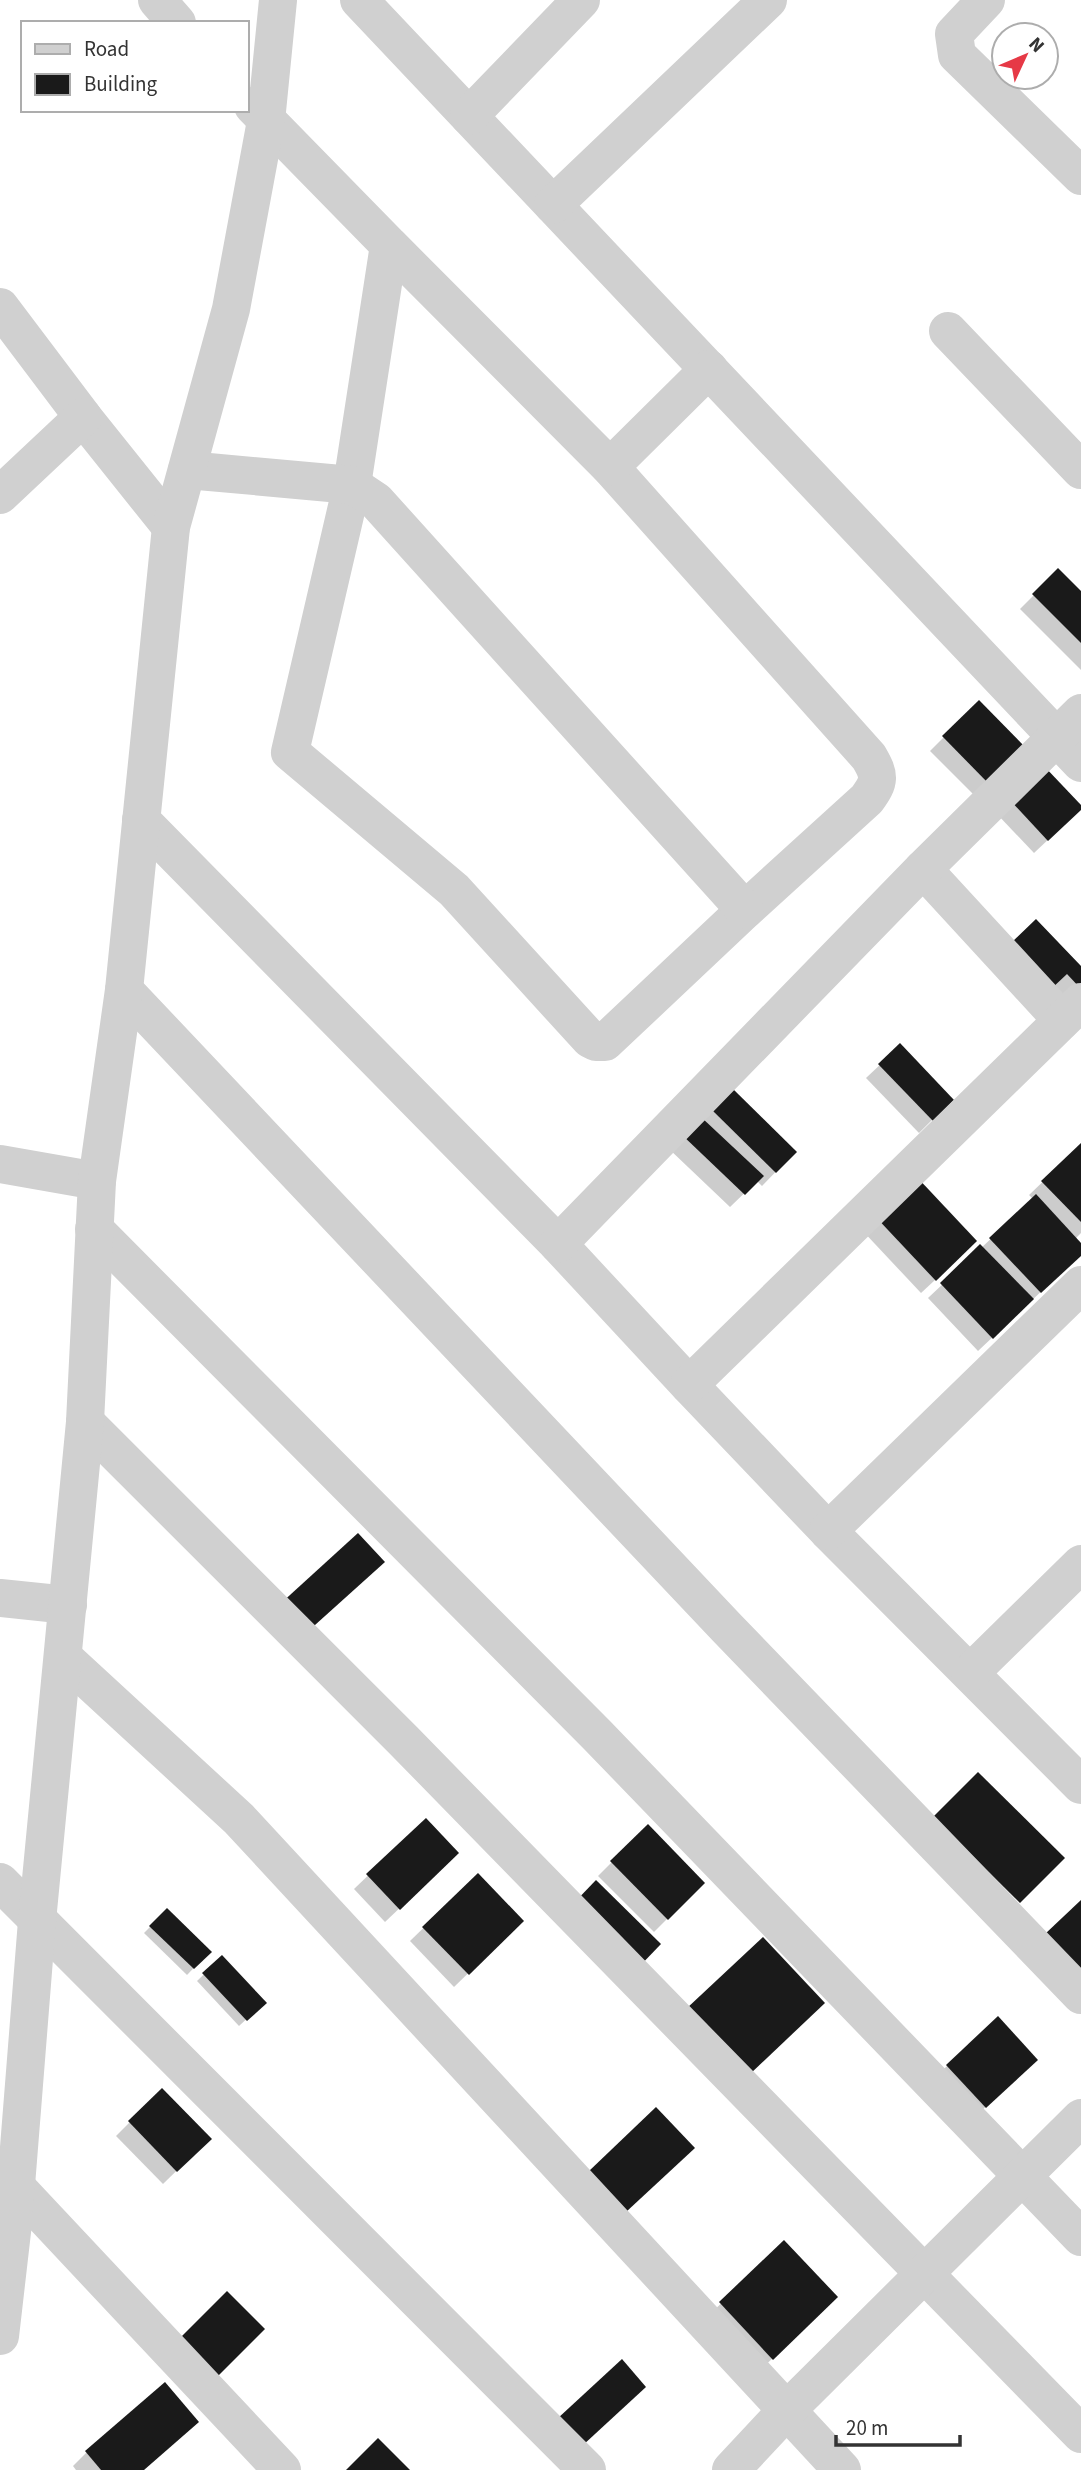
<svg xmlns="http://www.w3.org/2000/svg" width="1081" height="2470" viewBox="0 0 1081 2470" font-family="'Source Sans 3',sans-serif">
	<style>
		.shadow { fill: #0003 }
		.building { fill: #1a1a1a }
		.lines { fill: none; stroke-linecap: round; stroke-linejoin: round }
		.minor { stroke: #d0d0d0; stroke-width: 38 }
	</style>
	<rect width="100%" height="100%" fill="#fff"/>
	<g class="shadow">
		<polygon points="1058,571 1081,594 1081,670 1020,609"/>
		<polygon points="979,702 1023,748 975,796 930,751"/>
		<polygon points="1009,800 1068,821 1034,853 996,813"/>
		<polygon points="996,960 1081,968 1072,1008"/>
		<polygon points="900,1046 952,1100 919,1133 866,1078"/>
		<polygon points="733,1092 795,1152 762,1186 757,1181 730,1207 668,1148"/>
		<polygon points="1081,1145 1081,1233 1075,1239 1081,1245 1081,1254 978,1351 928,1298 1033,1199 1029,1195"/>
		<polygon points="914,1176 962,1255 921,1293 860,1228"/>
		<polygon points="426,1820 444,1866 385,1922 354,1889"/>
		<polygon points="648,1826 703,1883 654,1932 598,1876"/>
		<polygon points="478,1875 522,1921 454,1987 410,1941"/>
		<polygon points="167,1910 209,1952 187,1975 144,1933"/>
		<polygon points="222,1957 264,2003 239,2026 197,1981"/>
		<polygon points="998,2019 1023,2073 971,2120 933,2079"/>
		<polygon points="162,2090 209,2139 163,2184 116,2136"/>
		<polygon points="784,2243 823,2311 758,2372 707,2317"/>
		<polygon points="164,2385 144,2470 76,2470 73,2466 86,2453"/>
	</g>
	<g class="building">
		<polygon points="1058,568 1081,591 1081,643 1032,594"/>
		<polygon points="979,700 1026,748 989,784 942,736"/>
		<polygon points="1043,765 1081,805 1081,810 1048,841 1008,798"/>
		<polygon points="1036,919 1081,966 1081,989 1067,974 1050,990 1008,946"/>
		<polygon points="900,1043 954,1100 933,1121 878,1064"/>
		<polygon points="733,1089 797,1152 776,1173 712,1110"/>
		<polygon points="701,1117 764,1176 745,1195 680,1133"/>
		<polygon points="1081,1143 1081,1222 1041,1181"/>
		<polygon points="914,1174 977,1241 936,1281 872,1213"/>
		<polygon points="1036,1194 1081,1243 1081,1256 1041,1293 989,1238"/>
		<polygon points="980,1244 1034,1299 993,1339 940,1283"/>
		<polygon points="358,1533 385,1562 305,1634 279,1605"/>
		<polygon points="978,1772 1065,1858 1020,1903 933,1817"/>
		<polygon points="426,1818 459,1853 400,1910 366,1874"/>
		<polygon points="648,1824 705,1883 668,1920 610,1861"/>
		<polygon points="478,1873 524,1921 469,1975 422,1927"/>
		<polygon points="596,1880 661,1944 636,1970 571,1906"/>
		<polygon points="1081,1900 1081,1971 1045,1934"/>
		<polygon points="167,1908 212,1952 194,1969 149,1926"/>
		<polygon points="763,1937 825,2003 749,2075 686,2009"/>
		<polygon points="222,1955 267,2003 247,2021 202,1973"/>
		<polygon points="998,2016 1038,2060 986,2108 946,2065"/>
		<polygon points="162,2088 212,2139 177,2172 128,2121"/>
		<polygon points="656,2107 695,2148 626,2212 588,2172"/>
		<polygon points="784,2240 838,2297 773,2360 719,2302"/>
		<polygon points="227,2291 265,2329 211,2383 173,2345"/>
		<polygon points="622,2359 646,2387 582,2446 557,2419"/>
		<polygon points="165,2382 199,2422 144,2470 101,2470 85,2451"/>
		<polygon points="378,2438 410,2470 346,2470"/>
	</g>
	<g class="lines">
		<g class="minor">
			<polyline points="157,0 177,23"/>
			<polyline points="359,0 1081,763"/>
			<polyline points="986,0 954,34 957,55 1081,176"/>
			<path d="M253 106 389 245 352 485 290 752 454 890 590 1039 596 1042H605L745 910 867 799C880 781 880 776 869 757L610 467 389 245"/>
			<polyline points="469,116 581,0"/>
			<polyline points="553,205 768,0"/>
			<polyline points="0,307 83,417 171,527"/>
			<polyline points="948,331 1081,470"/>
			<polyline points="610,467 709,369"/>
			<polyline points="187,470 352,485 376,501 745,910"/>
			<polyline points="0,495 83,417"/>
			<polyline points="141,820 558,1244 689,1385 828,1531 1081,1785"/>
			<polyline points="923,869 1062,1020"/>
			<polyline points="124,990 726,1627 1081,1995"/>
			<polyline points="0,1164 97,1181"/>
			<polyline points="94,1229 597,1735 1081,2237"/>
			<polyline points="558,1244 923,869 1081,713"/>
			<polyline points="689,1385 1081,1002"/>
			<polyline points="85,1422 404,1741 1081,2434"/>
			<polyline points="828,1531 1081,1285"/>
			<polyline points="0,1598 68,1605"/>
			<polyline points="63,1657 239,1819 842,2470"/>
			<polyline points="970,1673 1081,1564"/>
			<polyline points="0,1882 587,2470"/>
			<polyline points="6,2176 282,2470"/>
			<polyline points="0,2336 13,2223 37,1921 85,1422 97,1181 124,990 171,527 231,309 266,121 278,0"/>
			<polyline points="731,2470 786,2411 1081,2118"/>
		</g>
	</g>
	<rect x="21" y="21" width="228" height="91" fill="#ffffff" stroke="#adadad" stroke-width="2"/>
	<rect x="35" y="44" width="35" height="10" fill="#d0d0d0" stroke="#adadad" stroke-width="2"/>
	<text x="84" y="56" font-size="21" fill="#333333">Road</text>
	<rect x="35" y="74" width="35" height="21" fill="#1a1a1a" stroke="#adadad" stroke-width="2"/>
	<text x="84" y="91" font-size="21" fill="#333333">Building</text>
	<g transform="translate(1025 56) rotate(46)"><circle r="33" fill="#ffffff" stroke="#adadad" stroke-width="2"/>
	<path d="M0-5L12 26L0 18L-12 26Z" fill="#e63946"/>
	<text y="-10" font-size="19" font-weight="bold" text-anchor="middle" fill="#333333">N</text>
	</g>
	<path d="M836 2435v10h124v-10" fill="none" stroke="#333333" stroke-width="3.5"/>
	<text x="846" y="2435" font-size="21" fill="#333333" stroke="#ffffff" stroke-width="5" paint-order="stroke">20 m</text>
</svg>
